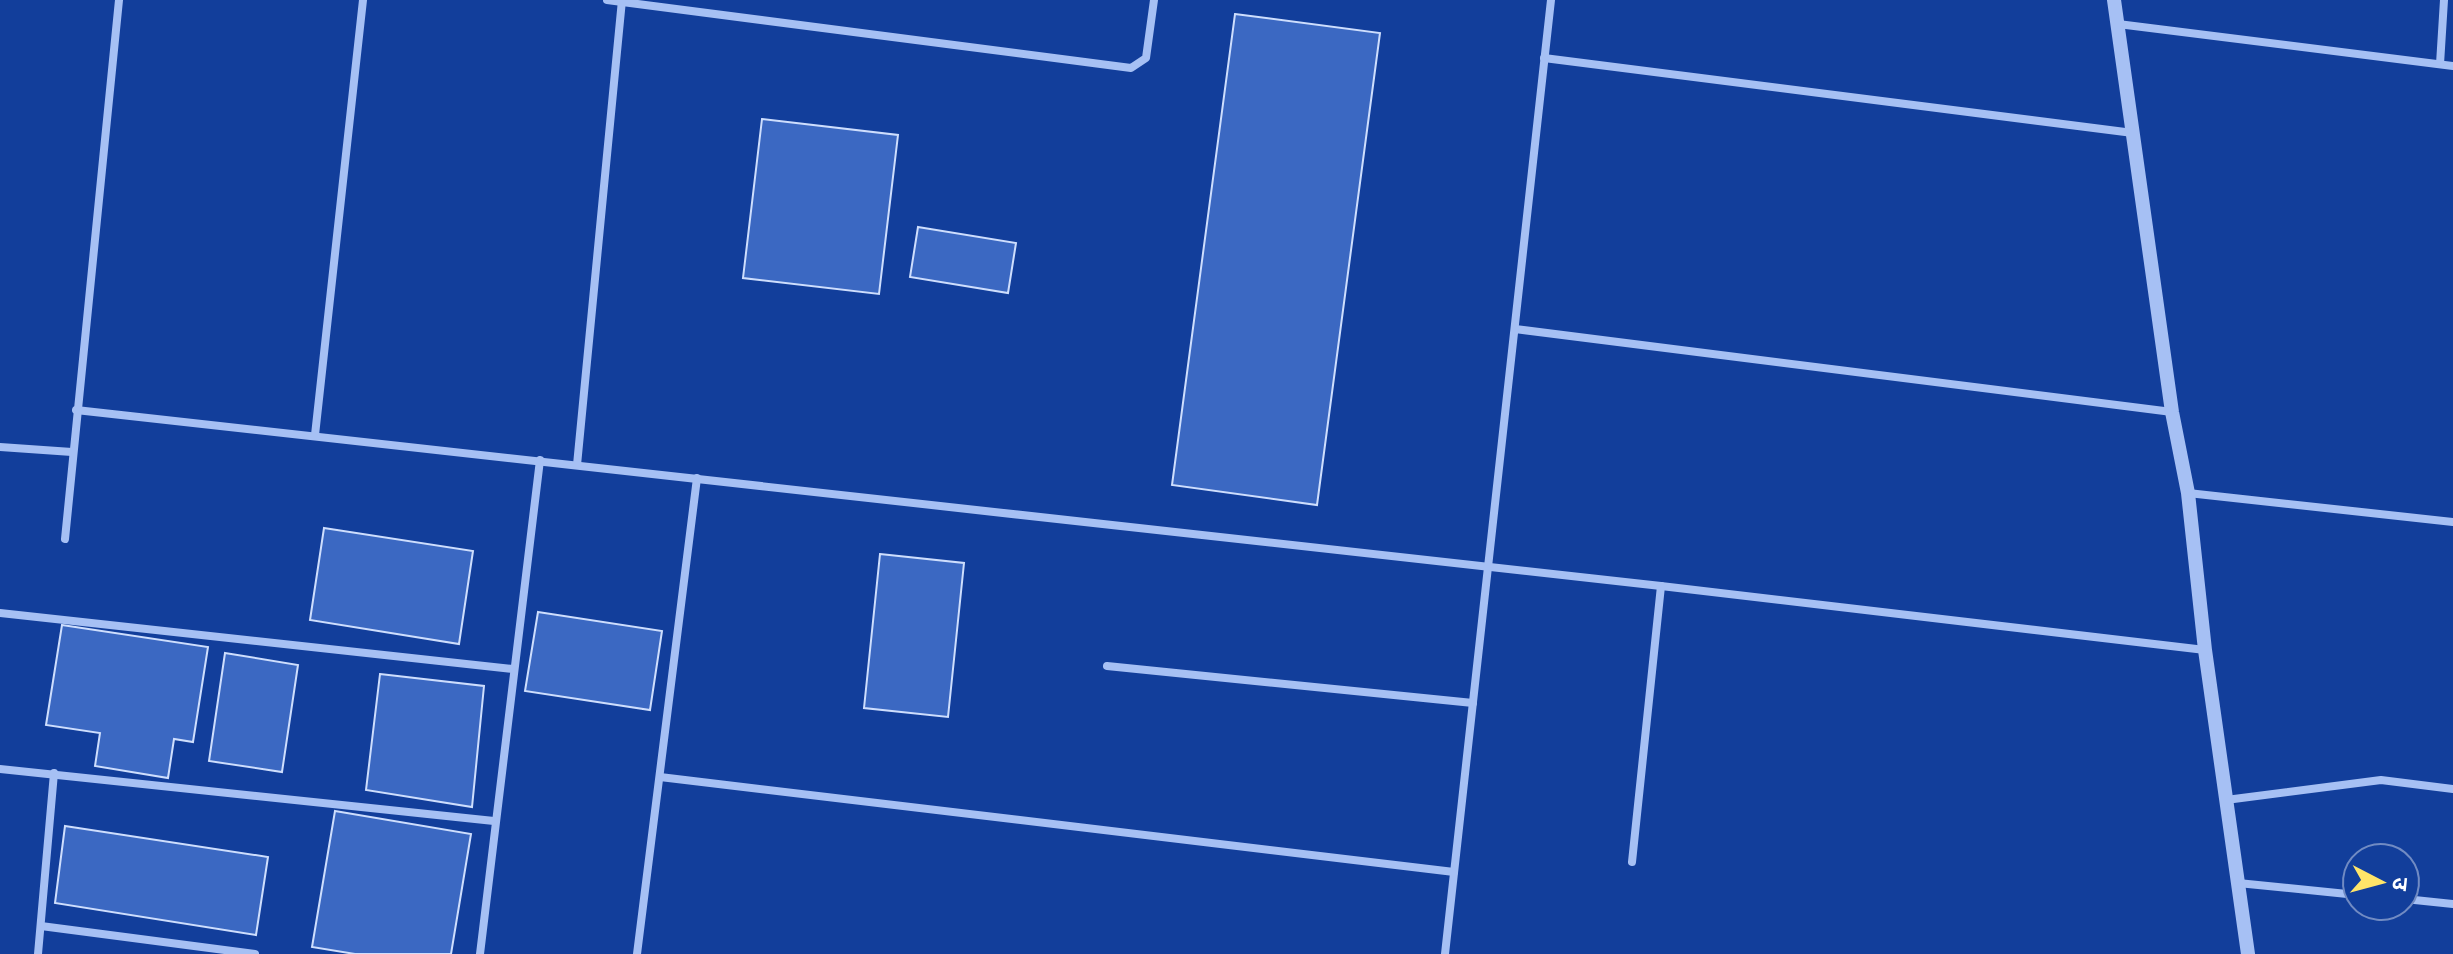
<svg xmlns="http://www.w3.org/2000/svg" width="2453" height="954" viewBox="0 0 2453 954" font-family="'Work Sans','Noto Sans Devanagari',sans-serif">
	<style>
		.building { fill: #3b68c2; stroke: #cedefd; stroke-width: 2 }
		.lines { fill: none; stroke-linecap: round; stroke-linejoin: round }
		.minor { stroke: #a6c0f4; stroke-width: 8 }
		.tertiary { stroke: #a6c0f4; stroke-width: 14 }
	</style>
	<rect width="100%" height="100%" fill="#123e9b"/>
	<g class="building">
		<polygon points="1235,14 1380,33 1317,505 1172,485"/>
		<polygon points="762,119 898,135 879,294 743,278"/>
		<polygon points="918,227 1016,243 1008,293 910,277"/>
		<polygon points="324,528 473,551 459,644 310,620"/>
		<polygon points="880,554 964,563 948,717 864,708"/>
		<polygon points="538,612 662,631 650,710 525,691"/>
		<polygon points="62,625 208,647 193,742 174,739 168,778 95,766 100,733 46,725"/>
		<polygon points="225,653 298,665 282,772 209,761"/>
		<polygon points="380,674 484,686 472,807 366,790"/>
		<polygon points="335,811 471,834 451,954 355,954 312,947"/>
		<polygon points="65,826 268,857 256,935 55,903"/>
	</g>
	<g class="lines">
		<g class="minor">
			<polyline points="607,0 1131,68 1146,58 1154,0"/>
			<polyline points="2118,24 2453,66"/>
			<polyline points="1544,58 2133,133"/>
			<polyline points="2440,64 2444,0"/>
			<polyline points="1515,329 2172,412"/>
			<polyline points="76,410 1661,586 2205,650"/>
			<polyline points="315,435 363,0"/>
			<polyline points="0,447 72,452"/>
			<polyline points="577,465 622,0"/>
			<polyline points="2188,493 2453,522"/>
			<polyline points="65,539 119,0"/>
			<polyline points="0,613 513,669"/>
			<polyline points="1107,666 1473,703"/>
			<polyline points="0,769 494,821"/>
			<polyline points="660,777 1454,872"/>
			<polyline points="2226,800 2381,780 2453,789"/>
			<polyline points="1632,862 1661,586"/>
			<polyline points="2238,883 2357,895"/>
			<polyline points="2405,899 2453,904"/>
			<polyline points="41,926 255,954"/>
			<polyline points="38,954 54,773"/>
			<polyline points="480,954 540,460"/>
			<polyline points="637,954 697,478"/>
			<polyline points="1445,954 1551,0"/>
		</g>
		<polyline class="tertiary" points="2114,0 2172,412 2188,493 2205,650 2248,954"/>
	</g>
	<g transform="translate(2381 882) rotate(96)"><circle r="38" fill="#123e9b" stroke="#718bc3" stroke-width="2"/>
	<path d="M0-6L14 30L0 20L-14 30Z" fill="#ffe569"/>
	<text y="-12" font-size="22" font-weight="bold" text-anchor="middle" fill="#ffffff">उ</text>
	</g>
</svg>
